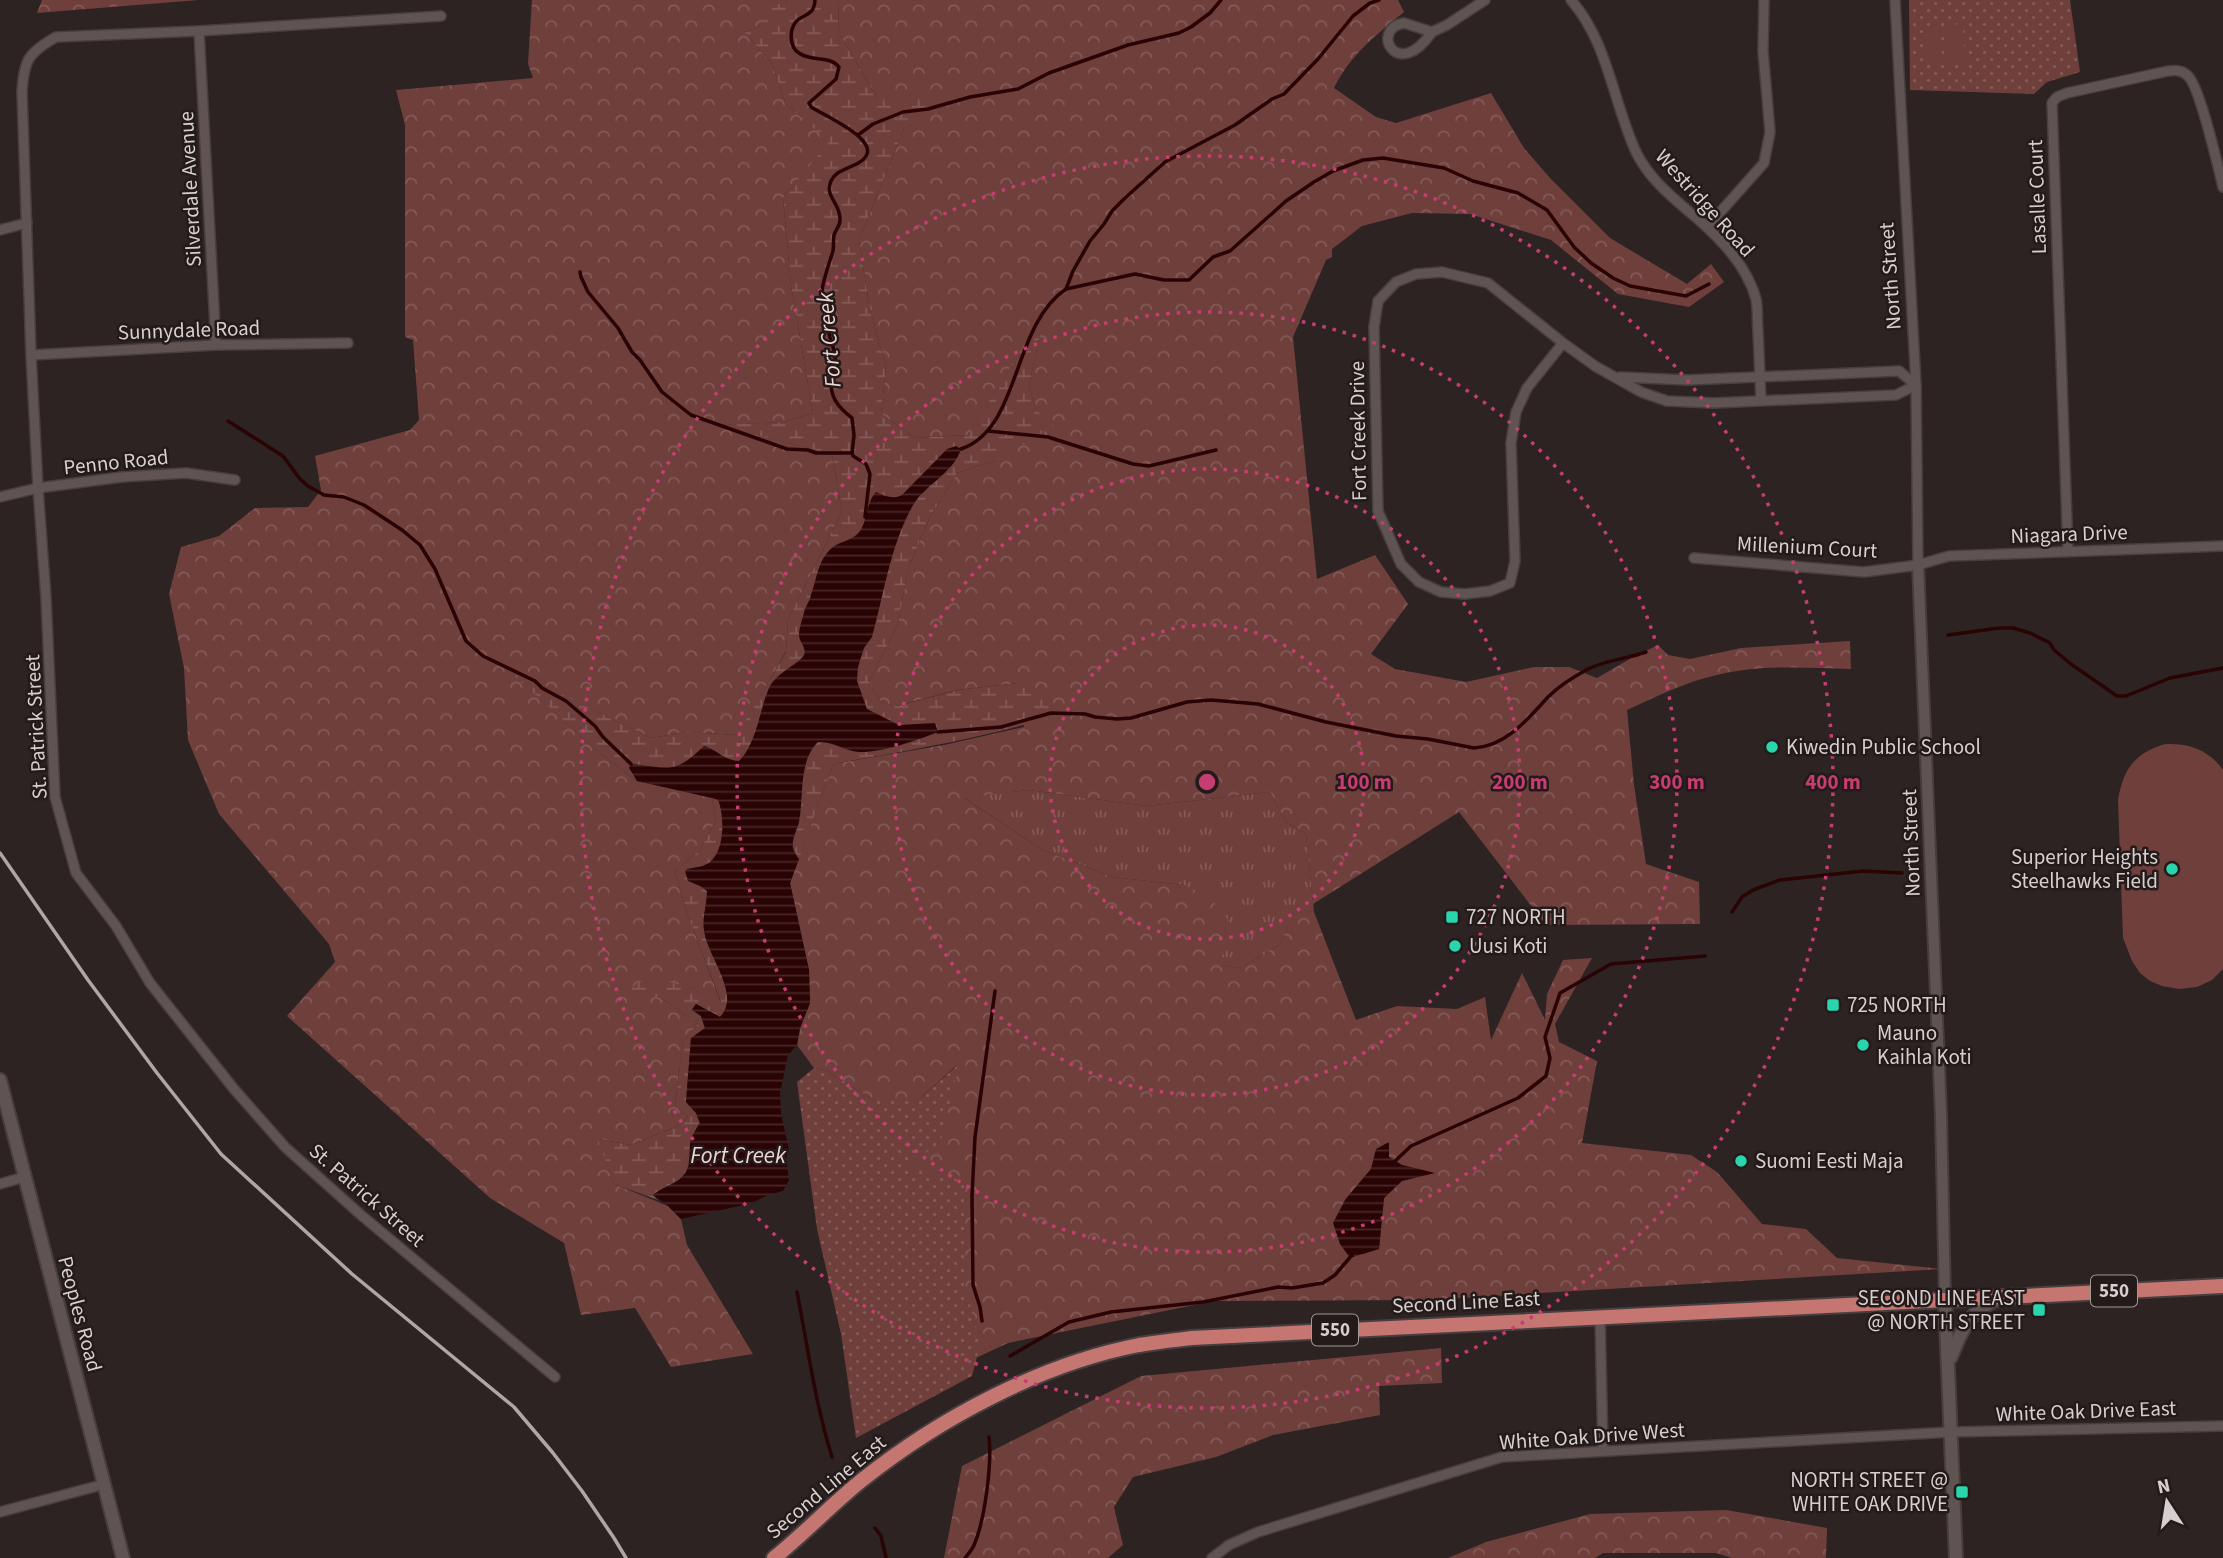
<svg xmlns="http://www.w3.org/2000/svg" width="2223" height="1558" viewBox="0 0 2223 1558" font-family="'Source Sans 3',sans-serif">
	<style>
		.grass { fill: url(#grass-tufts) }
		.forest { fill: url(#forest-crowns); fill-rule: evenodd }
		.wetland { fill: url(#wetland-marsh) }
		.park { fill: url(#park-dots) }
		.pitch { fill: #6f3f3c }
		.water { fill: url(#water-rules) }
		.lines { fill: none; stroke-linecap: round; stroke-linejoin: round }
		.stream { stroke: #2a0304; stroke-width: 3.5 }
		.minor-casing { stroke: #473f3f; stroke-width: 12 }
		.tertiary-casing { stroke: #473f3f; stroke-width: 14 }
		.secondary-casing { stroke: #473f3f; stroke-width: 16 }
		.trunk-casing { stroke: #473f3f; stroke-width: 18 }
		.minor { stroke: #605453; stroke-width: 9 }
		.tertiary { stroke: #605453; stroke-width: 10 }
		.secondary { stroke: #605453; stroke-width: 12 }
		.trunk { stroke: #c67670; stroke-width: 14 }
		.rail { stroke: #afa7a7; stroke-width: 3.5 }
		.ring { fill: none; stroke: #c63d72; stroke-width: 3.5; stroke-dasharray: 3.5 7 }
		.poi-dot { fill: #29d5ad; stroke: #231a19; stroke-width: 2.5 }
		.labels { text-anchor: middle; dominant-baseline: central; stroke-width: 5; stroke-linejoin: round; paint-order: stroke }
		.shield { fill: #231a19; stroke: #a09998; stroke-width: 2 }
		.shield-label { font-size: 19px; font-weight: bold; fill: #d6cfcf }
		.street-label { font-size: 21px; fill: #d6cfcf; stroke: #231a19 }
		.poi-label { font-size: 21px; fill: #d6cfcf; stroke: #231a19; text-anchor: start }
		.water-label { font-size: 23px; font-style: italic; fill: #eed5d3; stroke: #231a19 }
		.centre { fill: #c63d72; stroke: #231a19; stroke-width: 3.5 }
		.ring-label { font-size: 21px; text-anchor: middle; font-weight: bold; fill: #c63d72; stroke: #231a19; stroke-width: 5; stroke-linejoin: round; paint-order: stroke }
	</style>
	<defs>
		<pattern id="grass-tufts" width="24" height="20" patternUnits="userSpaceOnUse" patternTransform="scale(1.75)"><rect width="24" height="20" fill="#6f3f3c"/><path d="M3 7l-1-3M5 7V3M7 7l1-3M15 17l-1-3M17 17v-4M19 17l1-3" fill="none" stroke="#835a57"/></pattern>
		<pattern id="forest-crowns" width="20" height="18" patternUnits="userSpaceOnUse" patternTransform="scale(1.75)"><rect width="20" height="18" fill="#6f3f3c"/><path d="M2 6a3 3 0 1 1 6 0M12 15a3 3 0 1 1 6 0" fill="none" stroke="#835a57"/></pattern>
		<pattern id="wetland-marsh" width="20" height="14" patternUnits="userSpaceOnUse" patternTransform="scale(1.75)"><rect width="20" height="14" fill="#6f3f3c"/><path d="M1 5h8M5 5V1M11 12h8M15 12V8" fill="none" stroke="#835a57"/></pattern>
		<pattern id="park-dots" width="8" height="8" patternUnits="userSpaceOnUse" patternTransform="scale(1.75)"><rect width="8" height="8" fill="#6f3f3c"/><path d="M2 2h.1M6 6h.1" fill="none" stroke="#835a57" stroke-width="1.8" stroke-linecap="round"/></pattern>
		<pattern id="water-rules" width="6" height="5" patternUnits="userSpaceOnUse" patternTransform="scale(1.75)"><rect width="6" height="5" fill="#2a0304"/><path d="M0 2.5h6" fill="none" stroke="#482728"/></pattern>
	</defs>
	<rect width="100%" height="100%" fill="#2d2322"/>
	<polygon class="grass" points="1029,790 1146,806 1270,792 1286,822 1306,834 1314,912 1296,909 1280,945 1240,968 1220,965 1227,919 1184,885 1112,877 1041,849 963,797"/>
	<g class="forest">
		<polygon points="42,0 199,0 37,13"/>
		<polygon points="532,0 787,0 786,3 761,26 744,32 771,62 786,104 830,142 783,198 791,285 813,413 783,422 720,425 832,454 842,512 788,619 786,651 738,735 687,732 651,738 507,668 596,750 637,781 712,798 716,820 700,850 675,871 687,913 721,1003 689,987 630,988 661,998 698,1024 683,1042 675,1105 688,1117 680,1125 631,1145 599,1139 614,1184 668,1206 681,1219 687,1245 753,1354 671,1367 635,1308 581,1315 564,1243 490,1198 287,1016 335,962 329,944 219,814 188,740 184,668 169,594 181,547 219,536 255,508 308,507 321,490 315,456 410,430 419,420 413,340 405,337 405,125 396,90 533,78 528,64"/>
		<path d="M838 0H1398L1404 12C1376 35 1350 55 1334 88L1376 117 1396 123 1491 93 1524 148 1550 178 1610 238 1687 284 1711 264 1724 282 1689 307 1618 294 1551 240 1470 214 1412 213 1362 226 1332 249V257L1326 260 1293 337 1317 579 1375 555 1408 604 1371 654 1395 669 1466 682 1534 667H1569L1597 678 1635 656 1658 645 1668 655 1690 659 1741 648 1850 641 1851 669C1807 668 1760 664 1717 675 1685 682 1656 697 1627 710L1634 785 1646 864 1699 882 1700 924 1546 925 1459 812 1313 904 1306 834 1286 822 1270 792 1146 806 1029 790 964 798 1041 849 1112 877 1184 885 1210 897 1227 919 1221 965 1240 968 1280 945 1296 908 1314 912 1356 1020 1397 1006 1457 1009 1485 997 1491 1040 1522 973 1545 1020 1547 994 1563 960 1592 958 1555 1024 1559 1042 1597 1061 1582 1143 1691 1155 1717 1172 1762 1224 1806 1229 1837 1258 1942 1269 1425 1300 1214 1301 1008 1343 978 1357 926 1363 903 1166 957 1065 917 1101H875L826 1070 814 1068 797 1045 800 1028 810 1003 809 970 790 883 833 764 944 745 1024 727 1019 683 957 690 896 706 881 702 869 682 898 624 908 569 930 517 957 473 995 461 1036 410 1029 386 1044 314 968 435 915 438 881 414 886 367 870 310 859 240 904 129 962 99H878L839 33ZM1389 1143V1157L1402 1165 1433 1173 1401 1181 1384 1198 1379 1249 1345 1200 1371 1169Z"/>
		<polygon points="1441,1348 1442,1383 1379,1386 1380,1415 1273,1435 1216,1457 1133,1477 1114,1507 1123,1545 1108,1558 944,1558 962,1466 1141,1376"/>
		<polygon points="1726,1510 1827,1528 1826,1558 1732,1558 1716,1553 1603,1553 1595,1558 1448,1558 1486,1542 1590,1514"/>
	</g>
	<path class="wetland" d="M787 0H838L839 33 878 99H964L904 129 859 240 870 310 886 367 881 414 915 438 968 435 1045 311 1029 386 1036 410 1054 426 995 461 957 473 930 517 908 569 898 624 869 682 881 702 897 706 958 690 1019 683 1041 692 1065 713C989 737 911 750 833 764L799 859C791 848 792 843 796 831L700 867 686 869 707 891C707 906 701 920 705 935 710 959 741 996 720 1017L696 1004 692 1009 701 1016 705 1028 691 1039 686 1102 696 1113 700 1123C696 1129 691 1137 690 1144 689 1156 692 1167 682 1177 678 1182 661 1188 653 1195L658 1200 614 1184 598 1139 631 1145 680 1125 688 1117 675 1105 683 1042 698 1024 661 998 629 989 649 977 689 987 721 1002 687 913 675 871 700 850 716 820 712 798 637 781 596 750 504 666 651 738 687 732 737 735 786 652 788 619 842 512 832 454 717 425 783 422 813 413 791 285 783 198 829 142 786 104 771 62 744 32 761 26 768 6 786 3Z"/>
	<g class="park">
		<polygon points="1909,0 2070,0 2080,72 2047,82 2034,94 1910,90"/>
		<polygon points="959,1064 940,1144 903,1166 964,1181 965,1285 980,1345 972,1376 856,1438 841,1334 817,1229 797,1082 814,1068 826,1070 875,1101 917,1101"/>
	</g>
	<g class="pitch">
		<polygon points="1963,24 1965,62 1948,63 1946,25"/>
		<polygon points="1941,25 1942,63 1925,64 1923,26"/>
		<path d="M2165 744C2190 743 2209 750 2223 770V969L2212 980 2197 987 2179 989 2162 986 2150 981 2140 973 2132 961 2123 938 2118 800C2123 769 2135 753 2165 744Z"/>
	</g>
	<g class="water">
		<path d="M956 446 961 449C953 474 924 485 912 507 890 547 884 594 872 637L864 648 858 667 857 681 867 709 899 725 935 723 938 732C918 740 881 753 859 752 844 751 834 741 818 742 798 761 804 798 799 822 797 831 790 841 793 850 793 851 798 858 799 859L790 883 809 970 810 1003 800 1028 797 1045 788 1055 780 1093 781 1114 789 1150 786 1158 789 1180 783 1191 766 1196 752 1203 681 1219 668 1206 653 1195C661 1188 676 1184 682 1177 692 1167 689 1156 690 1144 691 1137 696 1129 700 1123L696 1113 686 1102 691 1038 705 1028 701 1016 692 1010 696 1004 720 1017C741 996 710 959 705 935 701 920 707 906 707 891L700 886 688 881 685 871C691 867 700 868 707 864 725 854 725 817 718 800L712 798 637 781 629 768 631 764C668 767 673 776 704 746 718 750 723 760 739 761 757 743 759 711 769 688 777 672 799 664 804 655 807 648 799 642 799 635 799 628 803 617 805 609 807 604 810 600 811 595 817 578 818 559 833 547 841 541 854 540 860 531 868 519 866 503 876 492 885 496 893 500 902 495L947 449Z"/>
		<polygon points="1389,1142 1389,1157 1402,1165 1435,1173 1402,1181 1384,1198 1379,1249 1350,1258 1340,1244 1333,1223 1345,1200 1371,1169 1376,1149"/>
	</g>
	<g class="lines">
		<g class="stream">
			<path d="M815 0C814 18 802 13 795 23 789 32 790 48 799 53 811 62 830 55 839 67L836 79 809 103 811 107C826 117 899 147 852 166 844 170 835 172 831 181 824 197 841 203 840 220 840 226 836 229 834 235 833 240 834 245 833 251 830 261 822 283 822 292 821 299 828 305 830 311 824 328 831 338 835 354 836 361 834 369 832 376 828 396 838 407 852 418L854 435 852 453"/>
			<polyline points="858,135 873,124 903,112 928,109 970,97 1018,89 1049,73 1128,45 1179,33 1191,27 1210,13 1221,0"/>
			<polyline points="580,272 581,277 588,292 618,328 632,352 640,360 662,392 691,415 787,449 808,450 816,453 852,453"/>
			<polyline points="1066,289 1073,271 1090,241 1104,224 1112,211 1125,198 1165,162 1235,125 1272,99 1284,94 1318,59 1353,16 1370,3 1379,0"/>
			<polyline points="228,421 283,456 300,479 308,486 324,495 344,497 364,505 402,530 420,545 435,569 466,641 483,656 535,681 542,688 566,701 595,726 603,737 631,764"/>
			<polyline points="988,431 1048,437 1133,464 1149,466 1216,450"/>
			<path d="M961 449C1021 429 1011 326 1066 289L1135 274 1164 280H1189L1213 257 1230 251 1286 201 1314 182 1333 171 1363 160 1383 158 1444 168 1473 181 1518 193 1547 210 1574 247 1591 263 1613 278 1630 286 1686 296 1709 284"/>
			<polyline points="852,453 853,456 866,464 870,474 865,517"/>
			<polyline points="1948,635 1999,628 2013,628 2030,633 2050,643 2054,650 2071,664 2117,696 2126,696 2170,678 2223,668"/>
			<path d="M938 732 1001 727 1051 713 1085 714 1095 717 1117 719 1131 718 1187 702 1211 700 1258 704 1326 722 1396 736 1428 739 1474 748C1506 746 1528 719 1548 697 1559 686 1575 676 1588 669 1606 660 1626 659 1646 652"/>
			<polyline points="1732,912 1742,897 1753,890 1780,880 1863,871 1902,873"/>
			<polyline points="1393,1163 1411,1146 1518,1098 1546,1076 1550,1058 1545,1037 1560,993 1611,964 1705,956"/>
			<path d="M797 1292C808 1348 815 1403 832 1457"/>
			<polyline points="982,1321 980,1307 973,1285 972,1196 975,1137 995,991"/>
			<polyline points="1010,1356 1069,1322 1111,1312 1203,1302 1278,1287 1292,1288 1323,1283 1335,1275 1352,1255"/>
			<polyline points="875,1528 881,1536 886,1558"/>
			<path d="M965 1558C968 1554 972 1550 974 1545 985 1520 992 1463 989 1437"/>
		</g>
		<g class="minor-casing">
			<g id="minor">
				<path d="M1571 0C1608 42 1613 102 1636 152 1650 181 1677 201 1701 222 1725 243 1748 269 1756 299 1758 309 1757 321 1758 331 1759 355 1760 378 1761 401"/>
				<polyline points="1895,0 1916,385 1918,565"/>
				<path d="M441 16 199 31 56 37C28 53 24 60 22 92L31 355 38 488 46 598 55 797 76 873 116 926 150 983 234 1089 285 1147 361 1215 555 1377"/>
				<path d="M1404 23 1432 32C1397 83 1369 29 1404 23Z"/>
				<polyline points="199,31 216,345"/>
				<polyline points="1432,32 1447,25 1485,0"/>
				<polyline points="1707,227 1764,163 1770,132 1763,51 1764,0"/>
				<polyline points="0,230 27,223"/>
				<polyline points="1563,343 1527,388 1516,412 1511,443 1515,561 1510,583 1490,591 1465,594 1441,592 1419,582 1401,564 1378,511 1374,327 1378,301 1396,282 1416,274 1442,272 1488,283 1563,343 1595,366 1641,392 1667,401 1714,403 1896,395 1916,385"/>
				<polyline points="31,355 216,345 348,343"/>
				<polyline points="1620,377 1687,380 1899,371 1916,385"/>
				<polyline points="0,497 38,488 122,477 186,473 235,480"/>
				<path d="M2068 551 2052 103 2057 97 2067 93 2168 71C2176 70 2182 70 2188 76 2200 87 2218 167 2223 187"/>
				<polyline points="1694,558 1864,572 1918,565 1949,556 2223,546"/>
				<polyline points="0,1184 24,1177"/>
				<polyline points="1600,1316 1603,1450"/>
				<polyline points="0,1512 105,1484"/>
				<polyline points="1212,1558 1229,1545 1258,1532 1502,1457 1951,1432 2223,1426"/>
			</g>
		</g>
		<g class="tertiary-casing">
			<polyline id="tertiary" points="1918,565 1941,1115 1945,1299"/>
		</g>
		<g class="secondary-casing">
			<g id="secondary">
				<polyline points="0,1080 123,1558"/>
				<polyline points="1945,1299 1956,1558"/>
				<path d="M1951 1357C1963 1327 1969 1311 2000 1298"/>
			</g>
		</g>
		<g class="trunk-casing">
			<path id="trunk" d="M774 1558C805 1533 832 1504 862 1480 940 1418 1041 1364 1139 1345 1157 1342 1175 1340 1192 1338L2223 1286"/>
		</g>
		<use href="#minor" class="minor"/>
		<use href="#tertiary" class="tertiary"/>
		<use href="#secondary" class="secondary"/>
		<use href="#trunk" class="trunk"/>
		<polyline class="rail" points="0,853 88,980 157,1073 221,1154 352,1274 514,1407 553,1453 582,1491 614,1538 626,1558"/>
	</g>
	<g class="ring">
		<circle cx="1207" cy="782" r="157"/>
		<circle cx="1207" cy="782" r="313"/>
		<circle cx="1207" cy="782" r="470"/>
		<circle cx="1207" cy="782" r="626"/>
	</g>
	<g class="poi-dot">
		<circle cx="1772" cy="747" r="7"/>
		<circle cx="2172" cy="869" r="7"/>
		<rect x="1445" y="910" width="14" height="14" rx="3.5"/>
		<circle cx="1455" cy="946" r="7"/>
		<rect x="1826" y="998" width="14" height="14" rx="3.5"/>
		<circle cx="1863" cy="1045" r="7"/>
		<circle cx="1741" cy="1161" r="7"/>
		<rect x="2032" y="1303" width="14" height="14" rx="3.5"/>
		<rect x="1955" y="1485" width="14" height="14" rx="3.5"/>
	</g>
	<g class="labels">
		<g class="shield">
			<rect x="2091" y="1275.5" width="46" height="31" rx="5"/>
			<rect x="1312" y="1314.5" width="46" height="31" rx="5"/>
		</g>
		<g class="shield-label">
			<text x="2114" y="1291">550</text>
			<text x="1335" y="1330">550</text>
		</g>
		<g class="street-label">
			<text transform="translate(190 189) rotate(-93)">Silverdale Avenue</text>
			<text transform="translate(2037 197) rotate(-92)">Lasalle Court</text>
			<text transform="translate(1705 203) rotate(48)">Westridge Road</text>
			<text transform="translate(1890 276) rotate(-94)">North Street</text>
			<text transform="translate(189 330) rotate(-2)">Sunnydale Road</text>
			<text transform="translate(1358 431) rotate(-91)">Fort Creek Drive</text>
			<text transform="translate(116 462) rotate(-6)">Penno Road</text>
			<text transform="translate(2069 534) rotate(-2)">Niagara Drive</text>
			<text transform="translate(1807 547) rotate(3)">Millenium Court</text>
			<text transform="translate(36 727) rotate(-93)">St. Patrick Street</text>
			<text transform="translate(1911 843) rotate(-92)">North Street</text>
			<text transform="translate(367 1195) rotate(41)">St. Patrick Street</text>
			<text transform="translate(1466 1302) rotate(-3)">Second Line East</text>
			<text transform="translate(80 1314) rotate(75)">Peoples Road</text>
			<text transform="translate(2086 1411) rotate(-2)">White Oak Drive East</text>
			<text transform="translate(1592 1436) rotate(-4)">White Oak Drive West</text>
			<text transform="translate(826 1487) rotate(-40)">Second Line East</text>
		</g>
		<g class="poi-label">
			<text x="1786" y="747">Kiwedin Public School</text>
			<text x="2158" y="857" text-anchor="end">Superior Heights<tspan x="2158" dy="24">Steelhawks Field</tspan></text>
			<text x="1466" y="917">727 NORTH</text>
			<text x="1469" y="946">Uusi Koti</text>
			<text x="1847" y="1005">725 NORTH</text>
			<text x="1877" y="1033">Mauno<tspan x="1877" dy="24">Kaihla Koti</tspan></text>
			<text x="1755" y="1161">Suomi Eesti Maja</text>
			<text x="2025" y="1298" text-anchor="end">SECOND LINE EAST<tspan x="2025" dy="24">@ NORTH STREET</tspan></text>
			<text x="1948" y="1480" text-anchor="end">NORTH STREET @<tspan x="1948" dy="24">WHITE OAK DRIVE</tspan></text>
		</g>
		<g class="water-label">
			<text transform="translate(829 340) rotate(-95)">Fort Creek</text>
			<text x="738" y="1155">Fort Creek</text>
		</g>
	</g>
	<circle cx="1207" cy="782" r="10" class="centre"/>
	<g class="ring-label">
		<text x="1364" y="789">100 m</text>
		<text x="1520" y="789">200 m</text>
		<text x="1677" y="789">300 m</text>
		<text x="1833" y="789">400 m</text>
	</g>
	<g transform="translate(2167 1502) rotate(348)" stroke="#231a19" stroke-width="5" paint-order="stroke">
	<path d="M0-5L12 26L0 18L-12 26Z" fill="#d6cfcf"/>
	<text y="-10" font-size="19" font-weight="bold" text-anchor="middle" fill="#d6cfcf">N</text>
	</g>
</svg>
